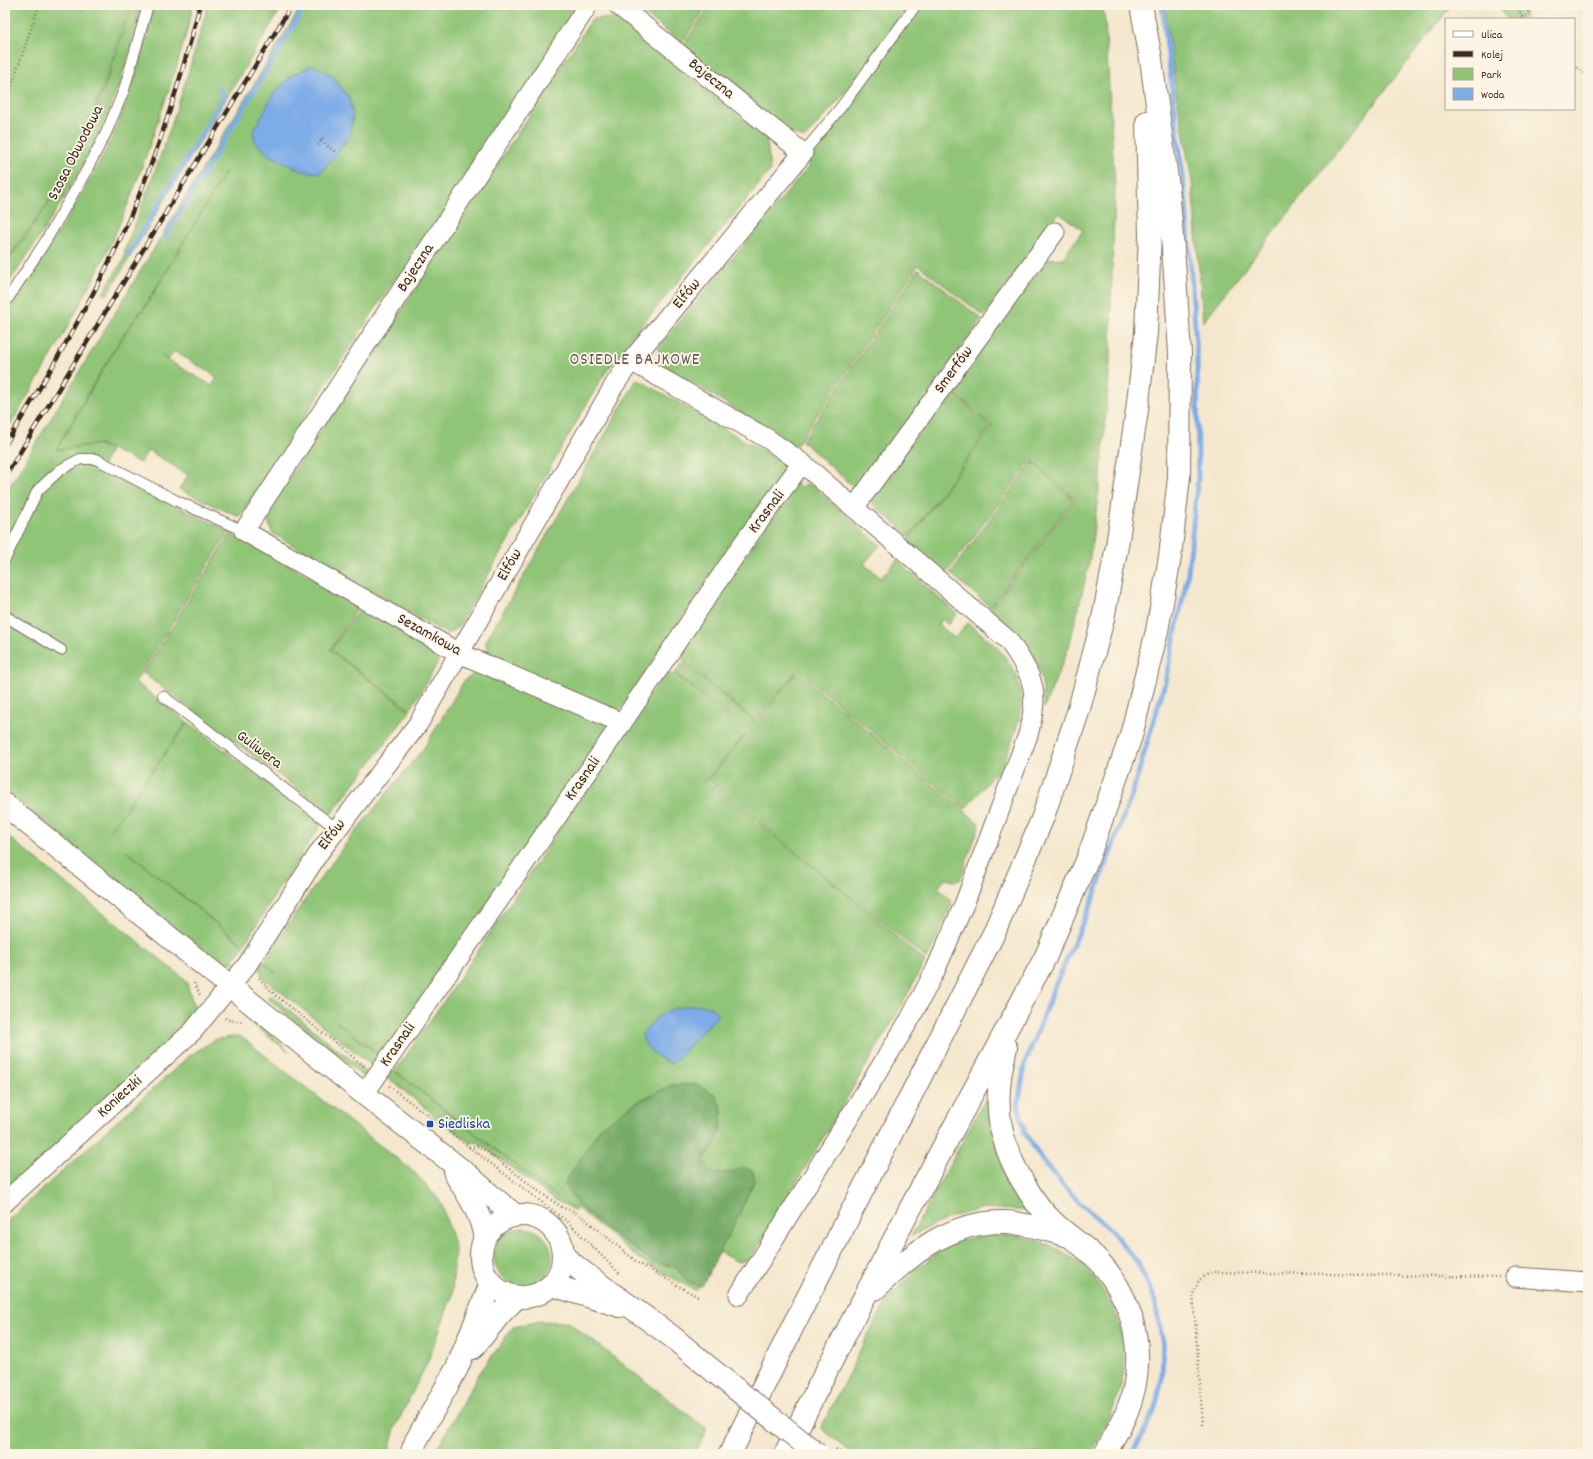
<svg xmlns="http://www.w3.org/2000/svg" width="1593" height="1459" viewBox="0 0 1593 1459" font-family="Dekko,sans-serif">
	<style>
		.green { fill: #90c577; stroke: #66784a; fill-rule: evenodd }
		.forest { fill: #74aa68; stroke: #586a43 }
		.water { fill: #7dace7; stroke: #5c6b82 }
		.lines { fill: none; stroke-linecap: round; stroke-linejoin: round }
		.stream { stroke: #7dace7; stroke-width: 5 }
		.lane-casing { stroke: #7c6c5b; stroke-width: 12 }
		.street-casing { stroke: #7c6c5b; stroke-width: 21 }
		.secondary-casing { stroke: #7c6c5b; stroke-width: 24 }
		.primary-casing { stroke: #7c6c5b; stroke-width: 24 }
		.path { stroke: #7c6c5b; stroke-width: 2.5; stroke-dasharray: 1 3; stroke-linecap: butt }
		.lane { stroke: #fff; stroke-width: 10 }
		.street { stroke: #fff; stroke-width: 19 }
		.secondary { stroke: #fff; stroke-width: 22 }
		.primary { stroke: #fff; stroke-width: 22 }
		.rail-casing { stroke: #3b2a1e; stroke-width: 4.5 }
		.rail { stroke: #fcf5e5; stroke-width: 3; stroke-dasharray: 9; stroke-linecap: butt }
		.primary-bridge-casing { stroke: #7c6c5b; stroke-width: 24; stroke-linecap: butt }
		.path-bridge { stroke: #7c6c5b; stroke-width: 2.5; stroke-dasharray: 1 3; stroke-linecap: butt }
		.primary-bridge { stroke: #fff; stroke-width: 22 }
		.transit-dot { fill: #1a4fb4; stroke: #fcf5e5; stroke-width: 1.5 }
		.labels { text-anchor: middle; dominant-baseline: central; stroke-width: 3.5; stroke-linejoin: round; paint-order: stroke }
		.street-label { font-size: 16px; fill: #3b2a1e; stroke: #fcf5e5 }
		.transit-label { font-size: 16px; fill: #164399; stroke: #fcf5e5; text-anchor: start }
		.neighbourhood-label { font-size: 17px; letter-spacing: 1px; fill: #675564; stroke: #fcf5e5 }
	</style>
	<rect width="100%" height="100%" fill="#fcf5e5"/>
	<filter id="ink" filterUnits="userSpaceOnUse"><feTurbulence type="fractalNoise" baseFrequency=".025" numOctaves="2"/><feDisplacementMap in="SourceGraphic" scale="8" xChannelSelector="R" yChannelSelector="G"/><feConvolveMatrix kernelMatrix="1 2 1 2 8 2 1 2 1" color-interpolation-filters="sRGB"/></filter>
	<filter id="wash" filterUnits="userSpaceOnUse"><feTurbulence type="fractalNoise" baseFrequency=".012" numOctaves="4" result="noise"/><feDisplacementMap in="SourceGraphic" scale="16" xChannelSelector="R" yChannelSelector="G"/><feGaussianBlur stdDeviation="0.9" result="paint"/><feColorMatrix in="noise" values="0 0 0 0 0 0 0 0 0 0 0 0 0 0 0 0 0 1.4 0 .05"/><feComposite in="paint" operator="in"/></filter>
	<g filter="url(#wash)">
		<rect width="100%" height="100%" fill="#f4e7cd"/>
		<g class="green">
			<polygon points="5,5 130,5 106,80 75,156 53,196 5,263"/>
			<path d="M132 5H141C132 47 119 90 101 129 76 184 38 239 5 289V265L54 196 76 157 107 81Z"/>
			<path d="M154 5H193C185 42 173 79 160 115 145 159 130 203 110 245 79 310 43 372 5 433V314L70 214 104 154 126 104 147 37Z"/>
			<path d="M208 5H283L107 295 103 293 123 260 125 253 124 251C157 170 185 89 208 5Z"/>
			<path d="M302 5H582L402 280 396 277 239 517 179 489 188 475 148 450 140 463 100 444 57 449 99 376 126 332 146 306 226 171 145 306 125 332 98 376 56 450 99 444 110 450 101 469 96 467 229 531 135 682 187 722 107 835 188 722 321 825 286 877 244 945 125 850 244 946 237 955 232 959 235 962 223 964 216 961 5 791V494ZM174 351 217 377 212 386 161 356 168 360Z"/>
			<polygon points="633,5 707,5 682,43"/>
			<polygon points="710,5 910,5 843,95 805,138 788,133 683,46"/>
			<path d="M922 5H1102L1105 21 1115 188 1111 301V349L1101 474 1089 564 1069 647 1044 708C1043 694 1043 680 1038 666 1032 648 1002 625 988 612L1075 499 1031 460 945 575 907 541 992 427 951 389 1047 259 1063 258 1083 230 1059 213 984 316 918 265 796 446 663 365C662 357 655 354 660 345L810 165 807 160Z"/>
			<polygon points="1165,5 1452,5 1203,322 1192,182 1176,91"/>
			<polygon points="1498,5 1525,5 1525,19 1507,19"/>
			<polygon points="618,18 767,139 770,171 642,325 603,376 458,627 447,634 272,533 266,513 460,222 592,19"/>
			<polygon points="918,269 982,319 858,491 802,441"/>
			<polygon points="637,379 787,465 732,544 618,713 487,656 486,641"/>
			<polygon points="950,390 990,427 910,536 869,501"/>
			<polygon points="1032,462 1073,499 990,607 950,573"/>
			<path d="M796 484 800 487 806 485H812L880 545 864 564 881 578 897 560 957 614 948 625 942 619 938 624 955 638 968 623C979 632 992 641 1001 652 1038 694 1015 730 999 776L995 773 965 809 798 670 755 721 684 662 681 646Z"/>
			<polygon points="230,534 284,562 359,605 330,650 410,711 331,814 143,673"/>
			<path d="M362 605 433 647C438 653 439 657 437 664L410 710 331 650Z"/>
			<polygon points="683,663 756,723 797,672 980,824 960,880 954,881 945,879 938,888 947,896 952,903 927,959 708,780 748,732 675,673"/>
			<path d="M479 670 609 725 384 1058 337 1022 383 1059 376 1069 265 979C261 975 259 970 261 964L264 963 276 973 264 963 297 911 344 846 424 748 464 681Z"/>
			<polygon points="675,674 746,733 706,781 840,889 925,961 894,1019 750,1260 738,1262 717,1251 696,1291 641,1260 576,1207 577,1208 575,1210 555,1200 477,1142 470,1143 384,1075 389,1067 558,1198 395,1071 453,988 662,676"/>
			<polygon points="5,834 186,980 193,1004 198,1008 180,1031 5,1192"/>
			<polygon points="270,996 273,997 370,1075 368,1076 362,1076 267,998"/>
			<polygon points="253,1017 258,1020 289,1052 252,1024 251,1021"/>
			<polygon points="240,1036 414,1172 441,1202 455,1248 452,1296 428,1361 395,1428 388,1454 5,1454 5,1223 189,1056 216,1039"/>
			<polygon points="986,1098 994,1141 1006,1173 1028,1211 985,1208 951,1217 911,1236"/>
			<circle cx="523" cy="1257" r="29"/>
			<path d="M1011 1235C1021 1237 1032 1238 1041 1242 1055 1246 1080 1261 1090 1272 1099 1283 1116 1310 1119 1323 1122 1335 1123 1350 1124 1362 1124 1393 1105 1428 1091 1454H853L821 1428 870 1331 891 1295 916 1269 943 1249 962 1240 984 1236Z"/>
			<polygon points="540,1321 568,1322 707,1429 695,1454 434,1454 479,1374 513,1327"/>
		</g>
		<polygon class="forest" points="695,1084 715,1094 722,1109 721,1129 711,1151 703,1161 714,1174 732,1172 744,1167 753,1171 754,1181 739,1215 702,1286 698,1286 686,1280 676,1267 655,1263 601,1225 577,1204 564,1184 601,1127 638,1101 672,1085"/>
		<g class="water">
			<polygon points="312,65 331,74 349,98 353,115 350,134 337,153 320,173 301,171 269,155 255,142 253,132 274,93 293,75"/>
			<path d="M700 1005 710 1007 719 1014 672 1064C659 1057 645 1051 642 1035 658 1011 671 1007 700 1005Z"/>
		</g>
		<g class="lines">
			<g class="stream">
				<polyline points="165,237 306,5"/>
				<polyline points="128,255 224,97 220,89"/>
				<polyline points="1131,1454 1143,1434 1155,1408 1162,1378 1163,1344 1154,1297 1138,1263 1110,1229 1080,1203 1061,1183 1042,1160 1025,1133 1018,1105 1025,1064 1053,990 1090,907 1133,791 1165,682 1188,573 1198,477 1197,357 1186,203 1162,5"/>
			</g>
		</g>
	</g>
	<g filter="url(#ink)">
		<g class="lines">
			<g class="lane-casing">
				<g id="lane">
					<polyline points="803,153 841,107 916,5"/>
					<polyline points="5,303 45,242 85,173 106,133 124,90 148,5"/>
					<polyline points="5,559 38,490 60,470 80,459 96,459 177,501 244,531"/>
					<polyline points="5,616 61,650"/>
					<polyline points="163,696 337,829"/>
				</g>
			</g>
			<g class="street-casing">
				<g id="street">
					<polyline points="588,5 244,531 459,653 622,723"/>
					<path d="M631 361 768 439 802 463 1009 641C1034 679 1040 690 1028 735L965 902 935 971 910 1019 880 1068 739 1295"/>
					<polyline points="854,508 1055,232"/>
					<polyline points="364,1094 622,723 744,542 802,463"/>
					<polyline points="5,1202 193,1031 247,965 320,851 418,724 615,384 631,361 803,153 618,5"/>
					<polyline points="1515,1277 1588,1282"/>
				</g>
			</g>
			<g class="secondary-casing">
				<g id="secondary">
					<polyline points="5,805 364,1094 468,1175 489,1194 515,1215"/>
					<path d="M455 1174C468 1194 481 1214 485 1238"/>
				</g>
			</g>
			<g class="primary-casing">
				<g id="primary">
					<path d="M1006 1048C992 1100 997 1141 1026 1187 1032 1197 1040 1209 1049 1218 1064 1234 1084 1245 1099 1261 1137 1304 1148 1361 1126 1414 1120 1427 1112 1441 1105 1454"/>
					<circle cx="522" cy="1256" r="41"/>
					<polyline points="563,1256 584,1273 671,1336 701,1361"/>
					<polyline points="552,1285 620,1306"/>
					<path d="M875 1289C912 1253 950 1221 1005 1222 1025 1223 1045 1230 1065 1235"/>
					<polyline points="473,1348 501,1313 517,1297"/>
					<polyline points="411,1454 416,1441 457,1368 491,1283"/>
					<polyline points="730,1454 794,1324 994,933 1043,817 1079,709 1103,619 1117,546 1137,410 1146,333 1150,234 1147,122"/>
					<polyline points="785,1454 813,1397 902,1224 1045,958 1088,858 1131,736 1157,631 1170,557 1179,477 1180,354 1175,274 1168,187 1151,59 1141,5"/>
				</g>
			</g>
			<g class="path">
				<polyline points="1517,5 1523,19"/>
				<polyline points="1523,19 1535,5"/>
				<polyline points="1574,65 1588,76"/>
				<polyline points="5,105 39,5"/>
				<polyline points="321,141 337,153"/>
				<polyline points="318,145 323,137"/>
				<polyline points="259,978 274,994 364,1066"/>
				<polyline points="194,983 200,995"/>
				<polyline points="225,1018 228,1020 244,1022"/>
				<polyline points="389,1086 569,1223 621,1275"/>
				<polyline points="469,1147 479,1146 544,1195 563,1208 573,1211 585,1219 638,1263 698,1297"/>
				<polyline points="1203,1425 1193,1294 1199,1280 1212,1272 1499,1277"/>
			</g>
			<use href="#lane" class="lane"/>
			<use href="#street" class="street"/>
			<use href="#secondary" class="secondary"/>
			<use href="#primary" class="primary"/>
			<g class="rail-casing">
				<g id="rail">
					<path d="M5 445C45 381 83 316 116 248 153 170 179 88 200 5"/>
					<polyline points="5,477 292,5"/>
				</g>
			</g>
			<use href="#rail" class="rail"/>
			<g class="primary-bridge-casing">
				<polyline id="primary-bridge" points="701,1361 817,1454"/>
			</g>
			<polyline class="path-bridge" points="836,1449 842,1454"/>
			<use href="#primary-bridge" class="primary-bridge"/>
		</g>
	</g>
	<rect class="transit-dot" x="426" y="1120" width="8" height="8" rx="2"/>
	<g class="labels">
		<g class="street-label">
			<text transform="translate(711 79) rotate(39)">Bajeczna</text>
			<text transform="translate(76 153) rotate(-63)">Szosa Obwodowa</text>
			<text transform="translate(416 268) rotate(-57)">Bajeczna</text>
			<text transform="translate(687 294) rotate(-50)">Elfów</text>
			<text transform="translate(954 370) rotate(-54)">Smerfów</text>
			<text transform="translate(767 512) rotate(-53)">Krasnali</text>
			<text transform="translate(510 565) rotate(-60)">Elfów</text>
			<text transform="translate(429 635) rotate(29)">Sezamkowa</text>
			<text transform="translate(259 750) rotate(37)">Guliwera</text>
			<text transform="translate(583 779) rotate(-55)">Krasnali</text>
			<text transform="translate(332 835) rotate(-52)">Elfów</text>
			<text transform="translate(398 1045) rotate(-55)">Krasnali</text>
			<text transform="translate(120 1097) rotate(-42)">Konieczki</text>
		</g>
		<g class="transit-label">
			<text x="438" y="1124">Siedliska</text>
		</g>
		<g class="neighbourhood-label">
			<text x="635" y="361">OSIEDLE BAJKOWE</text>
		</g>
	</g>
	<rect width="1593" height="1459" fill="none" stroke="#fcf5e5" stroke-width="20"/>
	<rect x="1445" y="18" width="130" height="92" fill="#fcf5e5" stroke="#afa495"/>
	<rect x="1453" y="31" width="20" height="6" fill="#ffffff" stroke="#afa495"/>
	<text x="1481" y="38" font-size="12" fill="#3b2a1e">Ulica</text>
	<rect x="1453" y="51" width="20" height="6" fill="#3b2a1e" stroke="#afa495"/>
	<text x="1481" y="58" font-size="12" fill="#3b2a1e">Kolej</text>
	<rect x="1453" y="68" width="20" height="12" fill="#90c577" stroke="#afa495"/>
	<text x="1481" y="78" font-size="12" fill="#3b2a1e">Park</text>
	<rect x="1453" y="88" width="20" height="12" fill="#7dace7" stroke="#afa495"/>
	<text x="1481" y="98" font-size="12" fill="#3b2a1e">Woda</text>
</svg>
